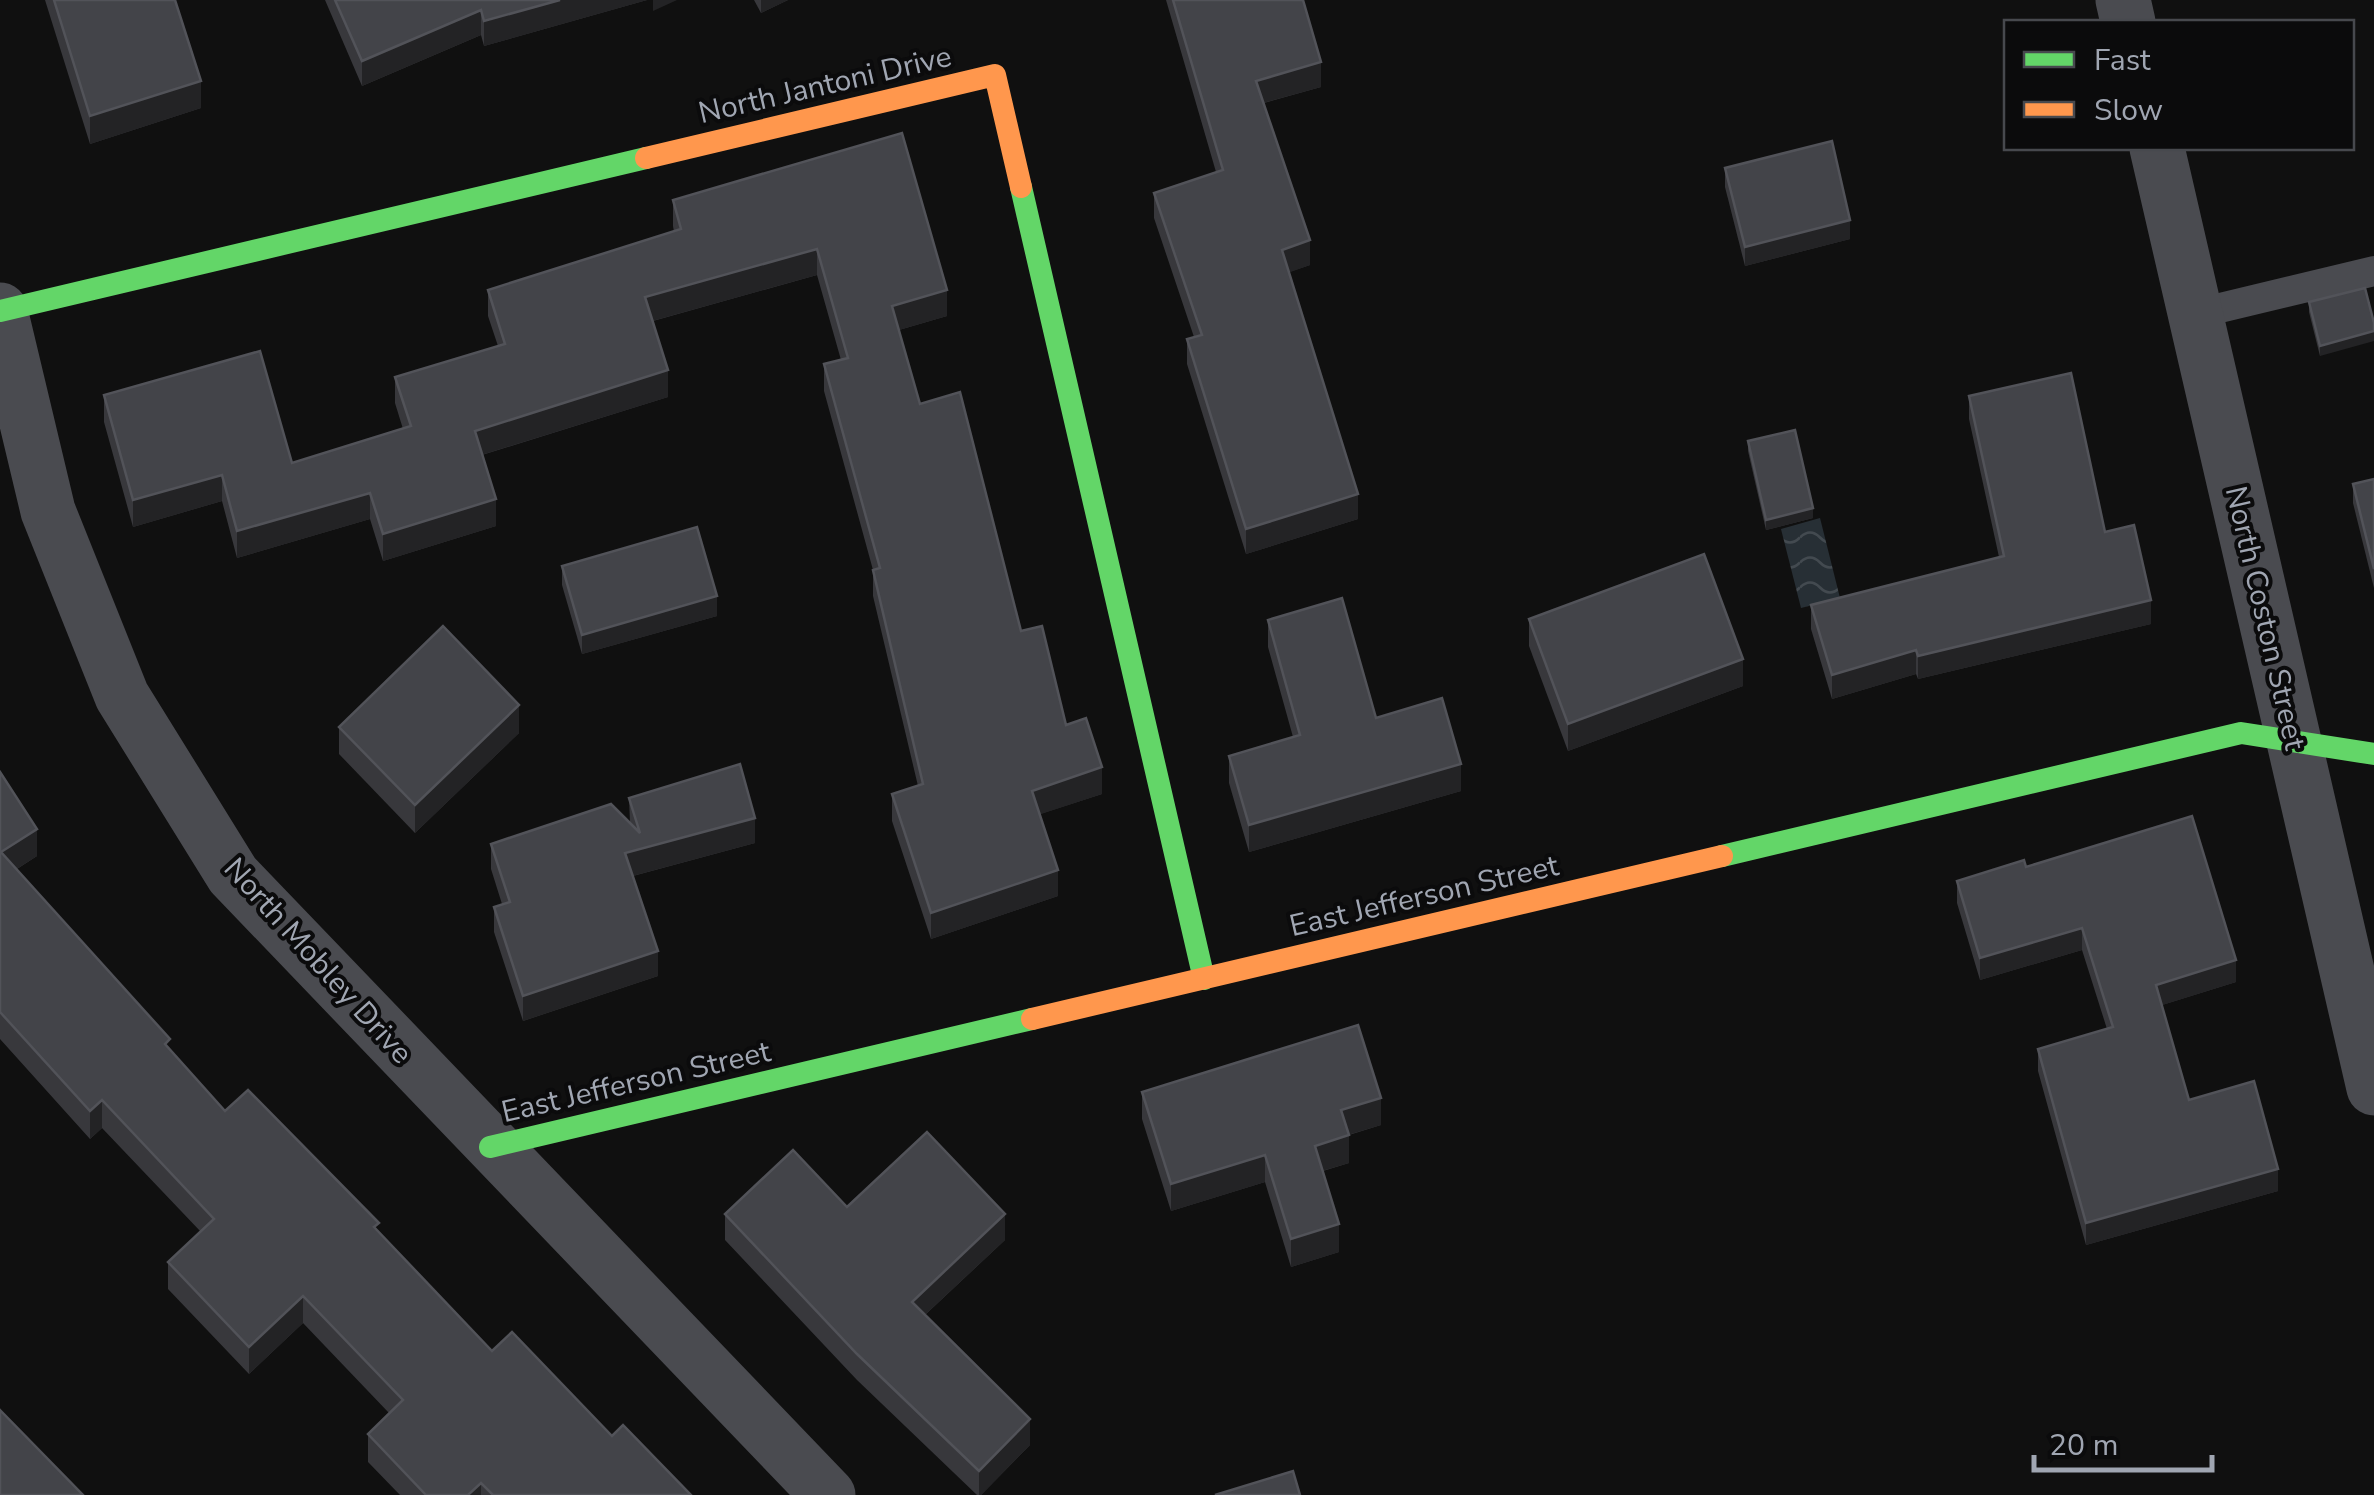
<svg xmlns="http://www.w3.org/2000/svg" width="2374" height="1495" viewBox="0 0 2374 1495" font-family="'Nunito Sans',sans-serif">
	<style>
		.water { fill: url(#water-waves) }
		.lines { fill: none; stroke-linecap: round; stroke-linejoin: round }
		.lane { stroke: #4a4b50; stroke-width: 30 }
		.street { stroke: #4a4b50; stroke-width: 55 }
		.fast { stroke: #63d668; stroke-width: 22 }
		.slow { stroke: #ff974d; stroke-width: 22 }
		.wall { fill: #38383c }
		.shaded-wall { fill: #232325 }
		.building { fill: #434449; stroke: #525359; stroke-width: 2.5 }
		.labels { text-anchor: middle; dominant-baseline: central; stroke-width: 8; stroke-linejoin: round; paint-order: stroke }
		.street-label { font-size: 30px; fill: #a0a6b2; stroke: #0b0b0c }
	</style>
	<defs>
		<pattern id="water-waves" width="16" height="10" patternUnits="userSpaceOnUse" patternTransform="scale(2.5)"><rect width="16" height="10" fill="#272f35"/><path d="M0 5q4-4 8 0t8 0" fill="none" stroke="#434a50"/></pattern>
	</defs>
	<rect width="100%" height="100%" fill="#101010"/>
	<polygon class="water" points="1820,518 1840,598 1801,608 1781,529"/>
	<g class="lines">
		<polyline class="lane" points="2195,314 2374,271"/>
		<g class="street">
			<polyline points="2123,0 2128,22"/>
			<polyline points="2157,148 2374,1088"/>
			<polyline points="0,310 48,511 122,696 233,875 828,1495"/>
		</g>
		<g class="fast">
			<polyline points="1021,187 1204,979"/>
			<polyline points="0,311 646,158"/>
			<polyline points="1722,856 2241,733 2374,754"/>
			<polyline points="490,1147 1032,1019"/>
		</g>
		<g class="slow">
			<polyline points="646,158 995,75 1021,187"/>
			<polyline points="1032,1019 1722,856"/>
		</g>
	</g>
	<g class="wall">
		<polygon points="45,0 175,0 201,108 90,144"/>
		<polygon points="325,0 647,0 484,46 481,35 362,86"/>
		<polygon points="754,0 788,0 761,13"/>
		<polygon points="1166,0 1303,0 1321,87 1264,103 1310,265 1289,272 1358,519 1246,554 1187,364 1187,339 1194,337 1154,218 1154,193 1216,172"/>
		<polygon points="902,133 947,316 899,330 920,404 1021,631 1066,725 1102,794 1040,814 1058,896 931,939 892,821 892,794 918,786 873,596 873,570 824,391 824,364 841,360 817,275 653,321 668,397 482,455 496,526 383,561 370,519 237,558 222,501 133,527 104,422 104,395 292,463 403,429 395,403 395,377 498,346 488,316 488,290 674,232 673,226 673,200"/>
		<polygon points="1725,168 1850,239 1745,266 1725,187"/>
		<polygon points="2365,288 2320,356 2309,312 2309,302"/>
		<polygon points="1969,396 2105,532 2151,624 1918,679 1916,674 1832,699 1811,629 1811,605 1999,557 1969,419"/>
		<polygon points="1748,441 1813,518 1766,530 1748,451"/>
		<polygon points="2374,479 2374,588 2353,503 2353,484"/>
		<polygon points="562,566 717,616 582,654 562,585"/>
		<polygon points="1529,619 1743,686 1568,751 1529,646"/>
		<polygon points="1268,620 1376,718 1461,791 1249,852 1229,783 1229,756 1293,737 1268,647"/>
		<polygon points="339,727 519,733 415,833 339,754"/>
		<polygon points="0,772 37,856 17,869 170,1050 225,1111 379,1232 492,1351 612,1436 691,1495 400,1495 368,1462 368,1434 389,1413 303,1323 249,1374 168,1289 168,1262 201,1232 102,1128 90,1139 0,1039"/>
		<polygon points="629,798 755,843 633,876 658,976 523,1021 494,932 494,907 502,904 491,869 491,844 630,823"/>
		<polygon points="2026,867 2236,982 2162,1005 2189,1100 2278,1191 2086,1245 2038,1071 2038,1049 2107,1029 2082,950 1980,980 1957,903 1957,881"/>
		<polygon points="1142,1092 1381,1125 1349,1135 1349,1163 1323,1171 1339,1252 1291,1267 1265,1182 1171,1211 1142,1119"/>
		<polygon points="847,1207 1005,1240 925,1315 1030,1445 981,1495 977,1495 857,1380 725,1240 725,1214"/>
	</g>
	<g class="shaded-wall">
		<polygon points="560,0 647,0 484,46 484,21"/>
		<polygon points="653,0 677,0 653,11"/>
		<polygon points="761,0 788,0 761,13"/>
		<polygon points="481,10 481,35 362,86 362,61"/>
		<polygon points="1321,62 1321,87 1256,105 1256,81"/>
		<polygon points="201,81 201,108 90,144 90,116"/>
		<polygon points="1850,220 1850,239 1745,266 1745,247"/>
		<polygon points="1310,240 1310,265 1282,275 1282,250"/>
		<polygon points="817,249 817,275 645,323 645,297"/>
		<polygon points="947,290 947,316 892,332 892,306"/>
		<polygon points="2374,331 2374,341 2320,356 2320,346"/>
		<polygon points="668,370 668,397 475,457 475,431"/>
		<polygon points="222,475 222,501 133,527 133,500"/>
		<polygon points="370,493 370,519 237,558 237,531"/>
		<polygon points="1358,494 1358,519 1246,554 1246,529"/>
		<polygon points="496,499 496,526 383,561 383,534"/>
		<polygon points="1813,508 1813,518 1766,530 1766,520"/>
		<polygon points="717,596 717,616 582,654 582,635"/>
		<polygon points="2151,600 2151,624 1918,679 1918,656"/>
		<polygon points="1916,650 1916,674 1832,699 1832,675"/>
		<polygon points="1743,659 1743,686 1568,751 1568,724"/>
		<polygon points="519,705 519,733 415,833 415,805"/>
		<polygon points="1461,764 1461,791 1249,852 1249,825"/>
		<polygon points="1102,767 1102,794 1032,817 1032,791"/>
		<polygon points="755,818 755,843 625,878 625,853"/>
		<polygon points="37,829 37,856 1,879 1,852"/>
		<polygon points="1058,870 1058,896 931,939 931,913"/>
		<polygon points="2082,928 2082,950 1980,980 1980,958"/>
		<polygon points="658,951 658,976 523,1021 523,996"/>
		<polygon points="2236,960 2236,982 2156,1007 2156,985"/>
		<polygon points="1381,1098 1381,1125 1341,1137 1341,1110"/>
		<polygon points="102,1100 102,1128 90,1139 90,1111"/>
		<polygon points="1349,1135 1349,1163 1315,1173 1315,1146"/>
		<polygon points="1265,1155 1265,1182 1171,1211 1171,1184"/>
		<polygon points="2278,1169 2278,1191 2086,1245 2086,1223"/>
		<polygon points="1005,1214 1005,1240 912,1327 912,1302"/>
		<polygon points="1339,1224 1339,1252 1291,1267 1291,1239"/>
		<polygon points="303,1296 303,1323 249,1374 249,1347"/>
		<polygon points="1030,1419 1030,1445 981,1495 979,1495 979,1471"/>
		<polygon points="481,1483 481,1495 468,1495"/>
	</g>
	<g class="building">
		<polygon points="54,0 175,0 201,81 90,116"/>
		<polygon points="335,0 560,0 484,21 481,10 362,61"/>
		<polygon points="1173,0 1303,0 1321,62 1256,81 1310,240 1282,250 1358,494 1246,529 1187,339 1202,335 1154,193 1223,170"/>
		<polygon points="902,133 947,290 892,306 920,404 960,392 1021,631 1042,626 1066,725 1086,718 1102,767 1032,791 1058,870 931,913 892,794 923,784 873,570 880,568 824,364 848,358 817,249 645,297 668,370 475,431 496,499 383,534 370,493 237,531 222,475 133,500 104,395 260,351 292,463 411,426 395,377 505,344 488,290 681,229 673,200"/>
		<polygon points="1832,141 1850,220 1745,247 1725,168"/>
		<polygon points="2365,288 2374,323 2374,331 2320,346 2309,302"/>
		<polygon points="2071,373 2105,532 2134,525 2151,600 1918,656 1916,650 1832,675 1811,605 2004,556 1969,396"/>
		<polygon points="1795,430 1813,508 1766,520 1748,441"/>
		<polygon points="2374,479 2374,569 2353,484"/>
		<polygon points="697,527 717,596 582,635 562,566"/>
		<polygon points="1704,554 1743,659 1568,724 1529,619"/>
		<polygon points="1342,598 1376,718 1442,698 1461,764 1249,825 1229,756 1300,735 1268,620"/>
		<polygon points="443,626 519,705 415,805 339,727"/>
		<polygon points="740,764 755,818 625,853 658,951 523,996 494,907 510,902 491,844 611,804 640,833 629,798"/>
		<polygon points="0,772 37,829 1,852 170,1039 165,1044 225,1111 248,1090 379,1223 374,1227 492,1351 512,1332 612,1436 623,1425 691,1495 493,1495 481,1483 468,1495 426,1495 368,1434 403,1400 303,1296 249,1347 168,1262 214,1219 102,1100 90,1111 0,1012"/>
		<polygon points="2192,816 2236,960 2156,985 2189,1100 2254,1081 2278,1169 2086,1223 2038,1049 2113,1027 2082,928 1980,958 1957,881 2024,860 2026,867"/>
		<polygon points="1358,1025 1381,1098 1341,1110 1349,1135 1315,1146 1339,1224 1291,1239 1265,1155 1171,1184 1142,1092"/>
		<polygon points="927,1132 1005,1214 912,1302 1030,1419 979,1471 857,1354 725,1214 793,1150 847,1207"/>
		<polygon points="0,1410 83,1495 0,1495"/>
		<polygon points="1293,1471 1300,1495 1215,1495"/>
	</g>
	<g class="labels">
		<g class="street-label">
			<text transform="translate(825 85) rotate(-13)">North Jantoni Drive</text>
			<text transform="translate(2265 618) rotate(77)">North Coston Street</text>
			<text transform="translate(1424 896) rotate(-13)">East Jefferson Street</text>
			<text transform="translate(318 961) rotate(48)">North Mobley Drive</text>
			<text transform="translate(636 1082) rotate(-13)">East Jefferson Street</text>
		</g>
	</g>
	<rect x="2004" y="20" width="350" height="130" fill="#0b0b0c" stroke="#47494e" stroke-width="2.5"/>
	<rect x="2024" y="52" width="50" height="15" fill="#63d668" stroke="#47494e" stroke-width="2.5"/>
	<text x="2094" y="70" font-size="30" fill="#a0a6b2">Fast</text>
	<rect x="2024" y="102" width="50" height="15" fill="#ff974d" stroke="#47494e" stroke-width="2.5"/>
	<text x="2094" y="120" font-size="30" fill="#a0a6b2">Slow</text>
	<path d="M2034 1455v15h178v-15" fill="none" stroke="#a0a6b2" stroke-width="5"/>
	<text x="2049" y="1455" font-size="30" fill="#a0a6b2" stroke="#0b0b0c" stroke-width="8" paint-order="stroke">20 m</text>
</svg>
